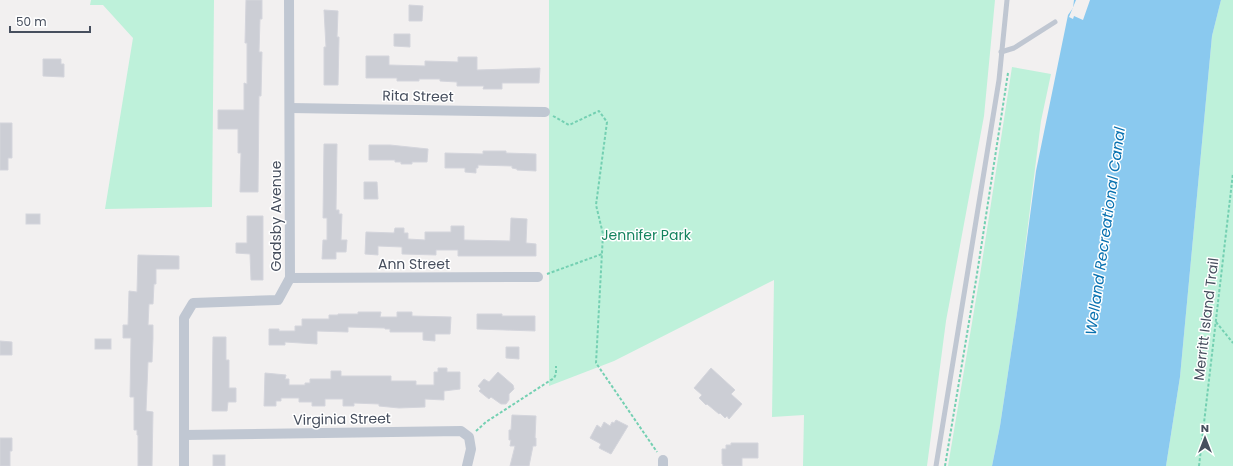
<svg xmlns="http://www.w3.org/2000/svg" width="1233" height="466" viewBox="0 0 1233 466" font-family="Poppins,sans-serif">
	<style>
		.green { fill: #bef1da }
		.water { fill: #8ac9ef }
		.pier { fill: #f2f0f0 }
		.building { fill: #ccced5; stroke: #d4d5dc }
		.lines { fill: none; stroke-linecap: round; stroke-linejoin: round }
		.path { stroke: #74d0b2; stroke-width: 2; stroke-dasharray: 3 2; stroke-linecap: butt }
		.lane { stroke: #c0c7d2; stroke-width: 5 }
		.street { stroke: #c0c7d2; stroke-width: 10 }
		.labels { text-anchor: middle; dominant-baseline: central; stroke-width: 3; stroke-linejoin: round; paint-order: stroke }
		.street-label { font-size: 14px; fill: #474f5e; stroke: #fff }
		.park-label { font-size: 14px; fill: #14835e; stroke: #fff }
		.water-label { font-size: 15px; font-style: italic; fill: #0871b0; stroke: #fff }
	</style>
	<rect width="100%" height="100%" fill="#f2f0f0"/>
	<g class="green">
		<polygon points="91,0 214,0 212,207 105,209 133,38 103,5 90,5"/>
		<polygon points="549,0 995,0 984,116 946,321 927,466 803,466 804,415 772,417 774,280 614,361 549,386"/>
		<polygon points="1221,0 1233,0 1233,466 1166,466 1180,377 1212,36"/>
		<polygon points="1012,67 1051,74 1041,121 1017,313 1000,426 992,466 948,466 980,275"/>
	</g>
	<polygon class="water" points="1074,0 1221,0 1212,36 1180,377 1166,466 992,466 1000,426 1017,313 1036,171 1068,15 1073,8"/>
	<polygon class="pier" points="1076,0 1090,0 1083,20 1074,16 1073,19 1069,17"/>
	<g class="building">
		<polygon points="246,0 262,0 262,19 260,19 259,52 262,52 261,96 259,96 258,192 240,192 241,153 238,153 238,129 218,129 218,110 244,110 244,83 247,84 247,43 245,43"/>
		<polygon points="409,5 423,6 422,21 409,21"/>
		<polygon points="324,10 338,11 337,37 339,37 338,85 324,85 324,47 326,47"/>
		<polygon points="394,34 410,34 410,47 394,46"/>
		<polygon points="366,56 389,56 389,65 425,66 425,61 458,62 458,57 477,57 477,70 540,68 539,83 502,83 502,89 483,89 484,86 457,86 457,82 440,81 440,79 419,79 419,81 397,81 397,78 366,78"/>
		<polygon points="43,59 61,59 61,64 64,64 64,77 43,76"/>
		<polygon points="0,123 12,123 12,158 8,158 8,170 0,170"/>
		<polygon points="324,144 337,144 336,210 339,210 339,214 342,214 341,240 347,240 346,252 336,252 336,259 322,259 323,240 327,240 327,218 323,218"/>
		<polygon points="369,145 390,145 428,149 427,162 412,162 412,164 401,164 401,162 395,162 395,160 369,160"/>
		<polygon points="483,151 506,151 506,153 536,154 536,171 517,170 517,169 512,168 512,166 478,165 478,168 476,168 476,173 465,172 465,168 445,168 445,153 483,154"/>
		<polygon points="364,182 377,182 378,199 364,199"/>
		<rect x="26" y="214" width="14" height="10"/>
		<polygon points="247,216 263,216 263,280 251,280 250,254 236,253 236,243 247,243"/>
		<polygon points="511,218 527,219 526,243 536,244 536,256 458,256 458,250 436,250 436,255 402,254 402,247 378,246 378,255 365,254 366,232 394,233 395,228 404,228 404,233 408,233 408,239 425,240 425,232 451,232 451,226 464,226 464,240 510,241"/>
		<polygon points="138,255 179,256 179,269 156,269 156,284 154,284 153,304 149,304 148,325 153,325 153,338 152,362 148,362 146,411 153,412 152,466 138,466 138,435 137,435 137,430 134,430 134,397 130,397 131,338 123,338 123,325 128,325 129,291 137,292"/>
		<polygon points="358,312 381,312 380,317 397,317 397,312 412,312 412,316 451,317 450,334 435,334 435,341 423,340 423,332 390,332 390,329 385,329 385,328 348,327 348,332 317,331 317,344 285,342 285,345 269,345 269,329 279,329 279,331 295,331 295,326 302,326 302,319 329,319 329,315 338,315 338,314 358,314"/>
		<polygon points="477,314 502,314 502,316 535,316 535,331 477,329"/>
		<polygon points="213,337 226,337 226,360 229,360 229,388 236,388 236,402 228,402 227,411 212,411 212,410"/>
		<rect x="95" y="339" width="16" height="10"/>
		<polygon points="0,341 12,342 12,355 0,355"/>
		<polygon points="506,347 519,347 519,359 506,358"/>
		<polygon points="438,368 447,368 447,372 460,372 460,389 444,391 444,400 425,399 425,407 399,408 379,406 379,404 354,403 354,406 343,406 343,399 325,399 325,406 312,406 312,402 299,402 299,398 281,398 281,401 276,401 276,406 264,406 265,373 286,375 285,379 289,379 289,385 305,385 305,383 310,383 310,379 331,379 331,371 341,371 341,376 391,376 391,381 416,381 416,385 434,385 434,372 438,372"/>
		<polygon points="711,368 735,390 731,394 742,404 729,419 727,416 725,418 720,413 719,414 707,404 706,405 699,398 702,395 694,388"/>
		<polygon points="498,372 513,385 514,389 509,394 509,400 506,404 501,404 491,397 489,399 479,391 481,389 478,386 484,379 489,382"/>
		<polygon points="512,415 536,416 535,438 536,438 536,446 533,446 529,466 510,466 515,446 510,446 511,440 509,440 509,430 511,430"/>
		<polygon points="616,420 628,426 611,454 599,448 601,444 590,438 597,425 601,428 604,422 610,426 612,422 614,423"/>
		<polygon points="0,438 12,438 12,451 10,451 10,466 0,466"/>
		<polygon points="731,443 758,443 758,458 742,458 742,466 723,466 723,464 722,464 722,449 726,449 726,445 731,445"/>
		<rect x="213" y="455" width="12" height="11"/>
	</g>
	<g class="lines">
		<g class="path">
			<polyline points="553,116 569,125 599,111 607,122 596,205 603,234 596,363 657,452"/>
			<polyline points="547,274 602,254"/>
			<polyline points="1216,322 1233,343"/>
			<polyline points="476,431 486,422 554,378 556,374 556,366"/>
			<polyline points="945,466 977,274 1008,73"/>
			<polyline points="1199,466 1233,173"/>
		</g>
		<g class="lane">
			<polyline points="1001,52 1014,48 1055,22"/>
			<polyline points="936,466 999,80 1007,0"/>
		</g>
		<g class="street">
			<polyline points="290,108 545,112"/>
			<polyline points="290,278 538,277"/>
			<polyline points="184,435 461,431 469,437 471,449 467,466"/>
			<polyline points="184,466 184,318 193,303 278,300 290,278 289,0"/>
			<polyline points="663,466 663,460"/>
		</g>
	</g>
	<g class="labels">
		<g class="street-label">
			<text transform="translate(418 96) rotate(1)">Rita Street</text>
			<text transform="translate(276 216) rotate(-90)">Gadsby Avenue</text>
			<text x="414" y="264">Ann Street</text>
			<text transform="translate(1206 319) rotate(-83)">Merritt Island Trail</text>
			<text transform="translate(342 419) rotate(-1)">Virginia Street</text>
		</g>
		<g class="park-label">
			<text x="646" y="235">Jennifer Park</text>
		</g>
		<g class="water-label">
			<text transform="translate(1105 231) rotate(-82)">Welland Recreational Canal</text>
		</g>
	</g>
	<g transform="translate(1205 438)" stroke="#ffffff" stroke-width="3" paint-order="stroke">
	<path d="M0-3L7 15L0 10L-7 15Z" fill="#474f5e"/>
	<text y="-6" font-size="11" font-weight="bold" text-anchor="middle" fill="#474f5e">N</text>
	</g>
	<path d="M10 26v6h80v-6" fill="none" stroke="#474f5e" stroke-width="2"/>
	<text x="16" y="26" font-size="12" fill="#474f5e" stroke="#ffffff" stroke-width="3" paint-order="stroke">50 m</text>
</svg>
